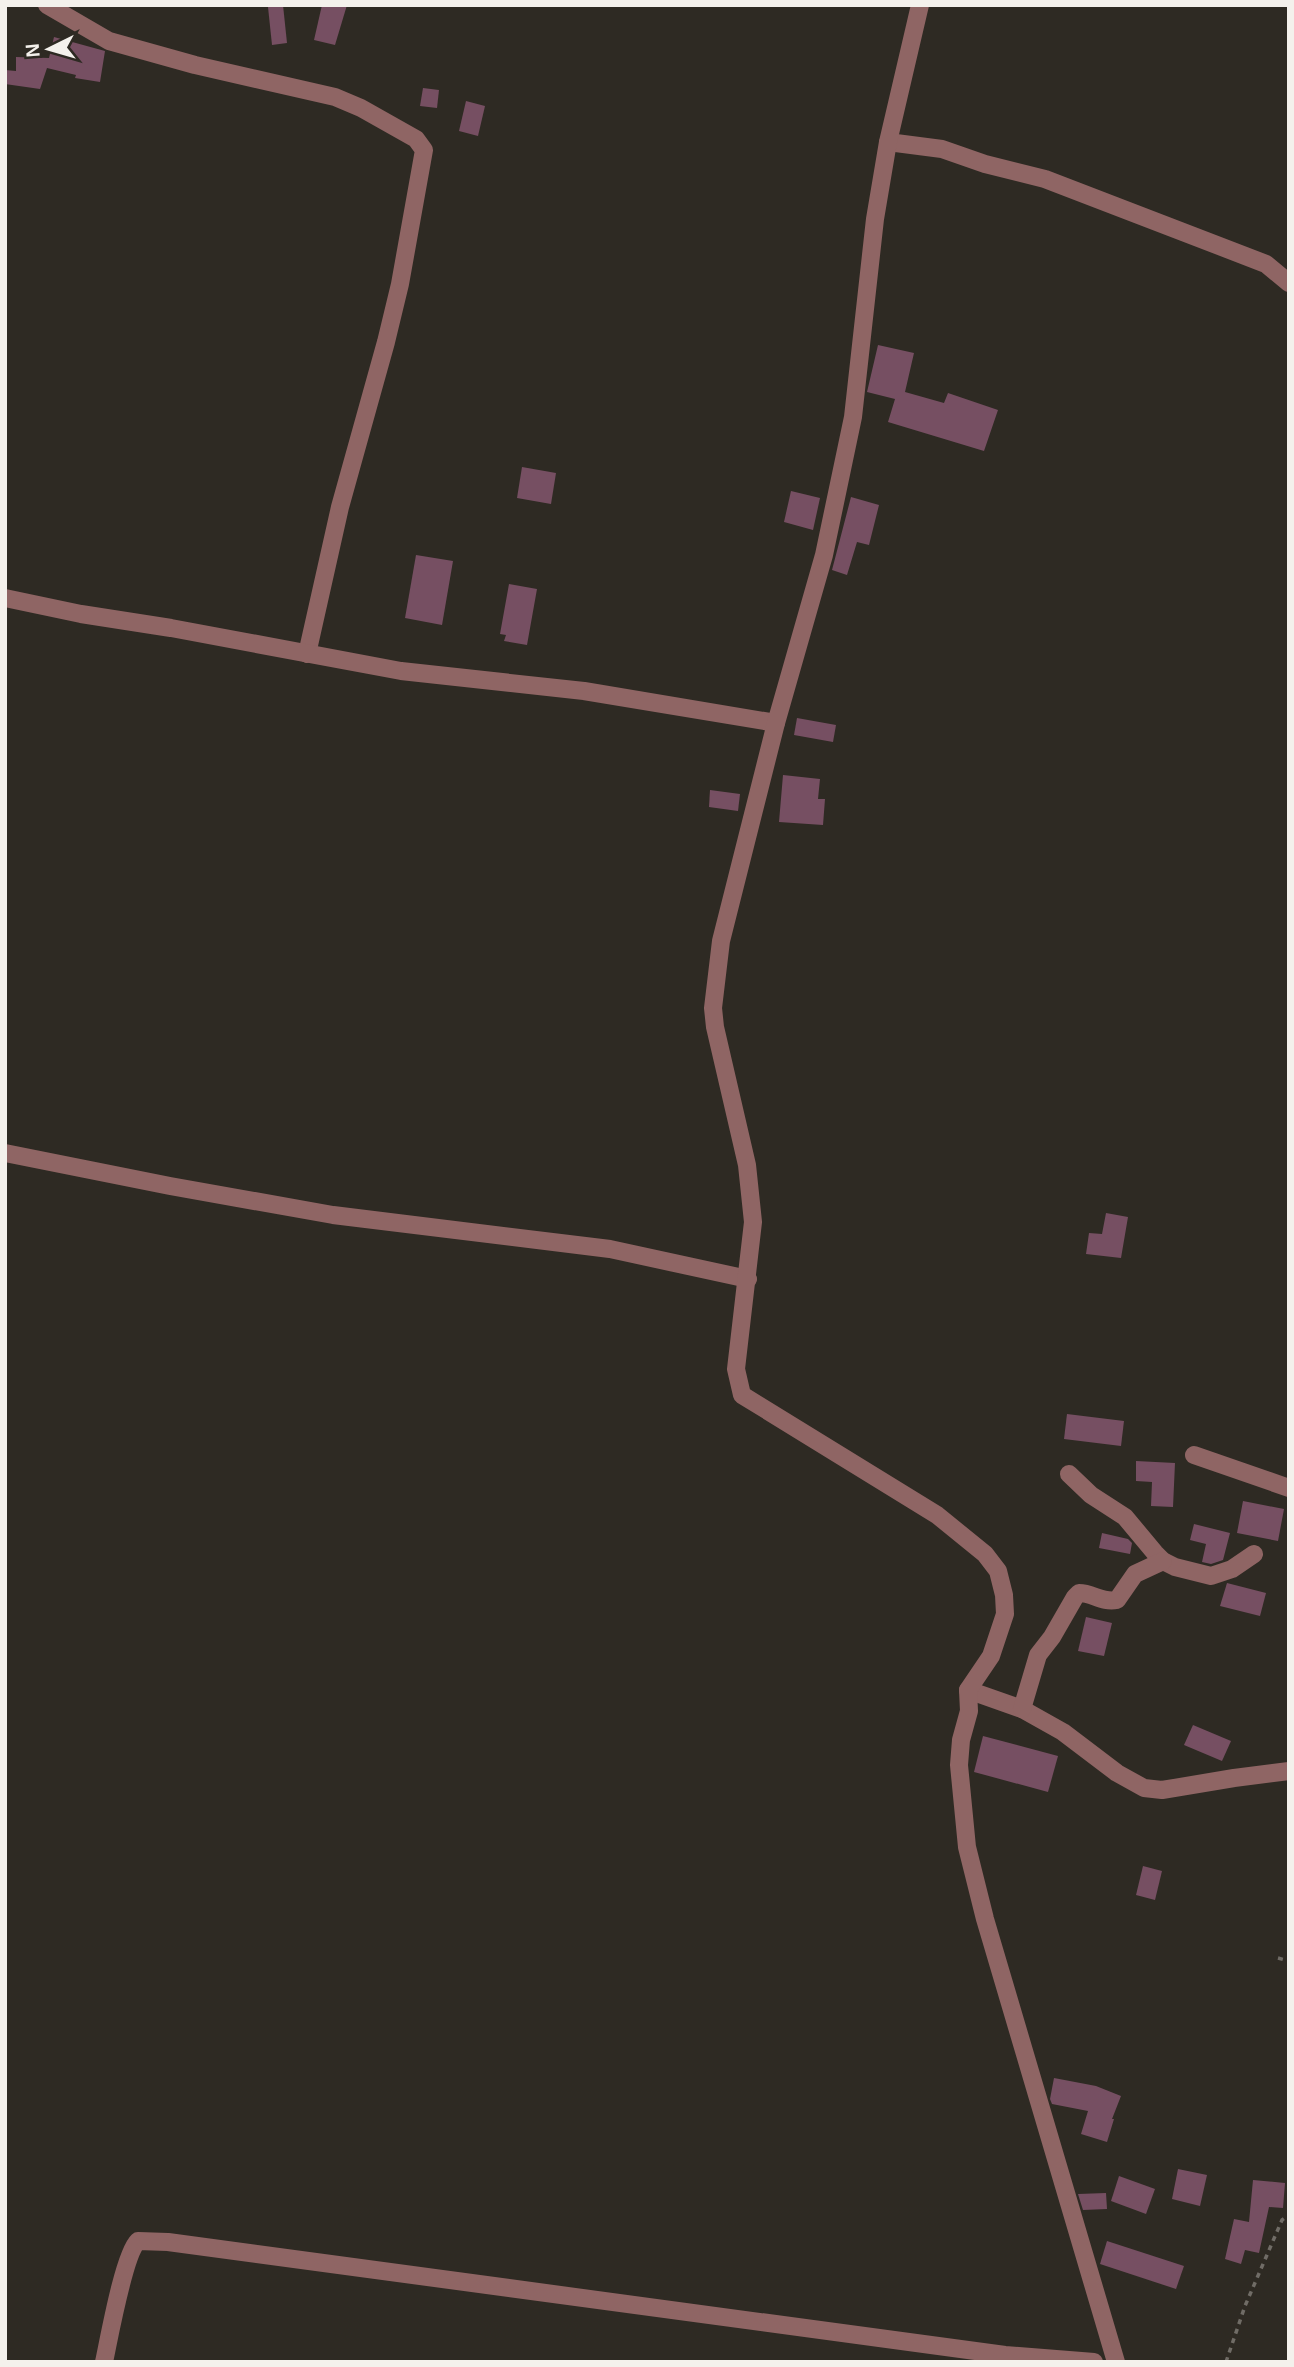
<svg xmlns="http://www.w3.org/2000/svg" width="1294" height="2367" viewBox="0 0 1294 2367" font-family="Arial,sans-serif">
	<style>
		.building { fill: #764f62 }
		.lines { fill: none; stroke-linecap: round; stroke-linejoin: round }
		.path { stroke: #706c66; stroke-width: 3.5; stroke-dasharray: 5 5; stroke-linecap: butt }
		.minor { stroke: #8f6564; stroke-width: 18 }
		.tertiary { stroke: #8f6564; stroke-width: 18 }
	</style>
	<rect width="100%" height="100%" fill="#2e2a23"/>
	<g class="building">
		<polygon points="283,5 287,43 272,45 268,7"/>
		<polygon points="322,5 347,5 335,45 314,40"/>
		<polygon points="54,37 105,51 100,82 75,78 76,75 47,68 40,89 5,84 5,70 16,71 16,57 49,58"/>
		<polygon points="423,88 439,90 437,108 420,106"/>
		<polygon points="466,101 485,106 478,136 459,131"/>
		<polygon points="878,345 914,353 905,392 944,403 948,393 998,410 984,451 888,422 895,399 867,392"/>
		<polygon points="522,467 556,473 551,504 517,498"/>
		<polygon points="791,491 820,498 813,530 784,522"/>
		<polygon points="851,497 879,505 869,545 857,542 847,575 832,570"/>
		<polygon points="416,555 453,561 442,625 405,618"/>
		<polygon points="509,584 537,589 527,645 504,641 506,635 500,634"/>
		<polygon points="797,718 836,725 833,742 794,735"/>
		<polygon points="783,775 820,779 818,799 825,799 823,825 779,822"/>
		<polygon points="710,790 740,794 738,811 709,807"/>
		<polygon points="1106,1213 1128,1217 1121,1258 1086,1254 1089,1233 1102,1234"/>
		<polygon points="1067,1414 1124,1421 1121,1446 1064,1439"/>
		<polygon points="1136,1461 1175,1463 1173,1507 1151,1506 1152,1482 1136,1481"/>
		<polygon points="1243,1501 1284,1509 1278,1541 1237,1533"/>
		<polygon points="1194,1524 1230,1533 1223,1560 1211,1564 1202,1562 1206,1544 1190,1540"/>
		<polygon points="1102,1533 1128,1539 1132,1543 1130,1554 1099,1548"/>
		<polygon points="1227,1583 1266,1593 1260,1616 1220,1606"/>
		<polygon points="1086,1617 1112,1623 1104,1656 1078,1651"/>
		<polygon points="1193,1725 1231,1741 1222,1761 1184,1745"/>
		<polygon points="983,1736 1058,1756 1048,1792 974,1772"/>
		<polygon points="1143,1866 1162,1871 1155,1900 1136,1895"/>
		<polygon points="1054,2078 1096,2086 1121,2096 1112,2119 1114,2119 1107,2142 1081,2134 1088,2111 1052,2104 1050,2099"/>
		<polygon points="1178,2169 1207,2175 1200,2206 1172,2199"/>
		<polygon points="1119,2176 1155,2189 1146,2214 1111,2201"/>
		<polygon points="1253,2180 1285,2183 1283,2208 1269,2207 1259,2253 1245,2250 1241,2264 1225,2259 1234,2219 1249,2222"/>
		<polygon points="1106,2193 1107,2209 1083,2210 1078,2194"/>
		<polygon points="1107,2241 1184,2266 1176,2289 1100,2264"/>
	</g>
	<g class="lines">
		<g class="path">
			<polyline points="1278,1958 1289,1961"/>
			<polyline points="1226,2362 1245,2306 1282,2220 1289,2215"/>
		</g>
		<g class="minor">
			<polyline points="47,5 109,41 195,65 335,97 361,108 416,139 424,150 400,284 386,342 340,507 307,654"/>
			<polyline points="888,142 942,149 985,164 1045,179 1266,264 1289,283"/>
			<polyline points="5,598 81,614 171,628 401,671 584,691 776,723"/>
			<polyline points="5,1153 170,1186 333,1215 610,1249 748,1279"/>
			<polyline points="1194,1455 1289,1488"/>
			<polyline points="1069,1474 1091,1495 1125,1517 1155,1553 1163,1561 1175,1567 1211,1576 1232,1569 1254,1554"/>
			<polyline points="968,1690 1022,1709 1063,1732 1117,1773 1144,1788 1162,1790 1234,1778 1289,1771"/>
			<path d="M1022 1709 1038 1655 1052 1637 1075 1597 1079 1593C1093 1593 1102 1603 1117 1600L1135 1574 1163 1561"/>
			<path d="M104 2362C109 2339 124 2254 138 2241L168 2242 1005 2355 1094 2362"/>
		</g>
		<polyline class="tertiary" points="920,5 888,142 875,219 853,417 824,555 776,723 721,941 713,1008 715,1027 747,1165 753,1222 736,1369 742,1395 937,1515 985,1554 998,1571 1004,1595 1005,1614 991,1656 968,1690 969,1711 961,1740 959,1765 967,1847 985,1919 1116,2362"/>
	</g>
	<rect width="1294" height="2367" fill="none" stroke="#f4f1ec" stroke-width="14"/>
	<g transform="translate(49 49) rotate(265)" stroke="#2e2a23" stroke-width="5" paint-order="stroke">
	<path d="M0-5L12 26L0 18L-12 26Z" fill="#f4f1ec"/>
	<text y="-10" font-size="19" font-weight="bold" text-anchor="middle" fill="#f4f1ec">N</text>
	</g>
</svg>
